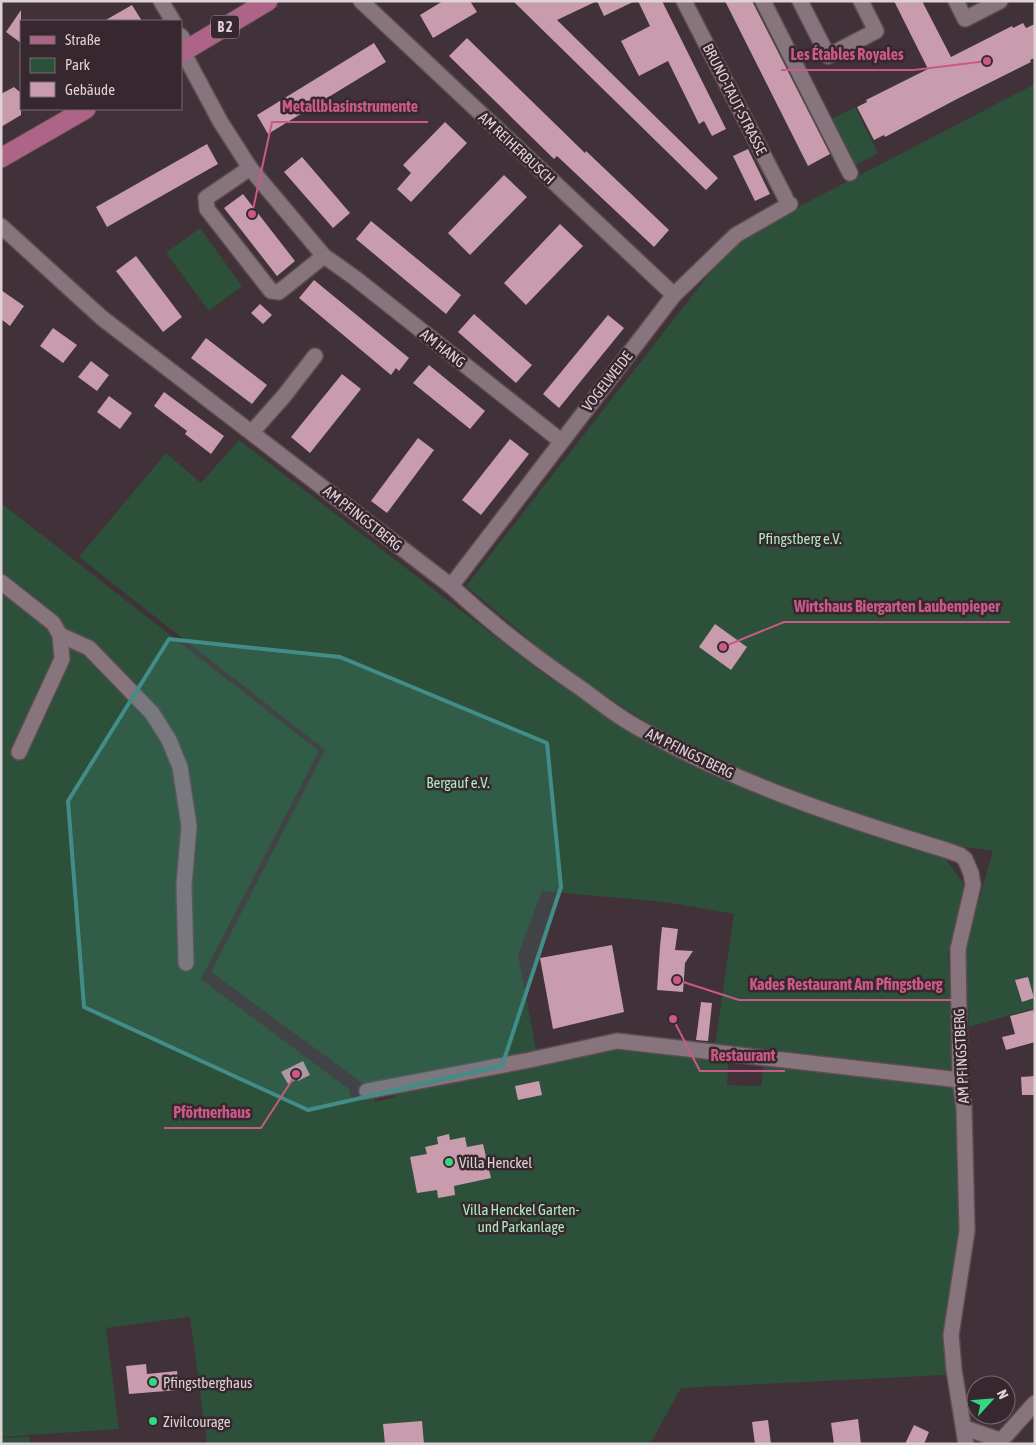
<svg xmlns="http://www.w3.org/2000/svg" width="1036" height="1445" viewBox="0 0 1036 1445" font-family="'Asap Condensed',sans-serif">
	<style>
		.green { fill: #2c5039 }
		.building { fill: #c89bad }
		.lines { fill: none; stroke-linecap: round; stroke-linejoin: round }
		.minor-casing { stroke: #5b4d52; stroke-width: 18 }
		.major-casing { stroke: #5b4d52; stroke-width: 21 }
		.minor { stroke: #87747c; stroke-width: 15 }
		.major { stroke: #ad6487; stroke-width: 19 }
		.marked { fill: #428d88; fill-opacity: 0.2; stroke: #428d88; stroke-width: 4; stroke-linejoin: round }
		.poi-dot { fill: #33d882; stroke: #37272e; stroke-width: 2 }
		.labels { text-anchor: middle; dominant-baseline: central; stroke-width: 5; stroke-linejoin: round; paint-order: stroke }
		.shield { fill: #37272e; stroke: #ab9fa4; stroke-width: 1 }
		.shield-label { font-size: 14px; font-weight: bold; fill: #ddd2d6 }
		.street-label { font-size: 15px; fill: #ddd2d6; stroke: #37272e }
		.park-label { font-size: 15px; fill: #a9eabe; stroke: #37272e }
		.poi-label { font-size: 15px; fill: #ddd2d6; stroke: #37272e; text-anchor: start }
		.leader { fill: none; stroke: #cb5986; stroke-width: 2 }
		.callout-dot { fill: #cb5986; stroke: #37272e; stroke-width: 2 }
		.callout-label { font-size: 16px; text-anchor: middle; font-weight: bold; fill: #cb5986; stroke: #37272e; stroke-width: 5; stroke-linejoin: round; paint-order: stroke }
	</style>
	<rect width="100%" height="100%" fill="#413138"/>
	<g class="green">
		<polygon points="1035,84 1035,1008 969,1027 965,948 993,851 959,846 851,813 767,782 652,726 561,666 466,586 723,256 752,231"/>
		<polygon points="855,107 878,153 854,166 830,120"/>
		<polygon points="200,228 242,286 209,311 166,253"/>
		<polygon points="239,440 544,674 643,738 944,857 967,888 948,954 955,1076 715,1045 734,914 665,902 542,891 518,955 537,1054 369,1088 211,972 325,750 79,557 166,453 201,483"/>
		<polygon points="1,503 319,751 201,979 350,1090 351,1098 373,1093 375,1102 395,1097 394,1090 622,1046 729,1060 727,1085 761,1086 764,1063 957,1084 963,1232 948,1333 946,1375 681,1388 650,1444 207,1444 190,1317 106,1328 119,1429 1,1437"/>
		<polygon points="29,1437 30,1444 1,1444 1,1438"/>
	</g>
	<g class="building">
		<polygon points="443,1 470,1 477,12 433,38 420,15"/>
		<polygon points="513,1 635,1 604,16 597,1 557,20 718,178 706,190"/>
		<polygon points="638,1 662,1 726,129 712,136 704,121 699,124 668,61 639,76 621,41 650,26"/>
		<polygon points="725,1 752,1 830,154 808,166"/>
		<polygon points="894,1 922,1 951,57 1012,26 1013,28 1023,23 1026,28 1035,24 1035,58 1030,60 1031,62 957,99 885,137 884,135 874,140 857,107 867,102 866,100 928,69"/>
		<polygon points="132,5 142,21 104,21"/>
		<polygon points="21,10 21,43 6,32"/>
		<polygon points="467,38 585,153 586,151 669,230 654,247 557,156 554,159 449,56"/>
		<polygon points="374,43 386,62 268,134 257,115"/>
		<polygon points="14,87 21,93 21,115 1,127 1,94"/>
		<polygon points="445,122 467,143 411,202 397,189 411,173 403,165"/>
		<polygon points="207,144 218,164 107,227 96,207"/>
		<polygon points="748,149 770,194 755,201 733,156"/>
		<polygon points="302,157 350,213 333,228 284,172"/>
		<polygon points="504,175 527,197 470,255 448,233"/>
		<polygon points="243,194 295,261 277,276 224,208"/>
		<polygon points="371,221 461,295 446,314 356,239"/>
		<polygon points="560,224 583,246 526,305 504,283"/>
		<polygon points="136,256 182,317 163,332 116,271"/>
		<polygon points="314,280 409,358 399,371 396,368 391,375 299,298"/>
		<polygon points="1,290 24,306 10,326 1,319"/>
		<polygon points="260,304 272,315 263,324 251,313"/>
		<polygon points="474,314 532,365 516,383 458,332"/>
		<polygon points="608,315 624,328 559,408 543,394"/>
		<polygon points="53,328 77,345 63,363 40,346"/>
		<polygon points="206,338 267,385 252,404 191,358"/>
		<polygon points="91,361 109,375 97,391 78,377"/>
		<polygon points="429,365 485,411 470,429 413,383"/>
		<polygon points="342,374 361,389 310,453 291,437"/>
		<polygon points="164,392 224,436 211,454 185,434 187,431 154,406"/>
		<polygon points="109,396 132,413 120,429 97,412"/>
		<polygon points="418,438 434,450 387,513 371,501"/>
		<polygon points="510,439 529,454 481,515 462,500"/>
		<polygon points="715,624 747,647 731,670 699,647"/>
		<polygon points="662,927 678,929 675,950 693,951 685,963 683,992 657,990 660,946"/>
		<polygon points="612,945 624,1012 553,1029 540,958"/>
		<polygon points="1028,977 1034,998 1022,1002 1015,980"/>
		<polygon points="701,1002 712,1003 708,1041 696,1040"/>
		<polygon points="1033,1010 1035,1016 1035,1042 1006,1050 1002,1037 1015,1034 1010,1016"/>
		<polygon points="303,1061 310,1075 298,1081 297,1079 288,1084 281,1072"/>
		<polygon points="1035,1076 1035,1095 1022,1095 1021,1077"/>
		<polygon points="539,1081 542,1095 518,1100 515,1086"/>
		<polygon points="449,1134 450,1140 465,1137 467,1147 483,1144 491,1178 454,1186 455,1195 438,1198 437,1190 417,1193 410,1157 427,1154 425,1147 438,1144 437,1137"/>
		<polygon points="146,1364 147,1374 177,1371 179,1390 129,1394 126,1366"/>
		<polygon points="858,1419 861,1444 834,1444 831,1423"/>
		<polygon points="768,1420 771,1444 755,1444 752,1422"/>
		<polygon points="422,1421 424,1444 385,1444 383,1424"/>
		<polygon points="914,1425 929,1432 924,1444 905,1444"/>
	</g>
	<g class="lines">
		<g class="minor-casing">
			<g id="minor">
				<polyline points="161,1 173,21"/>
				<polyline points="361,1 674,295"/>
				<polyline points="684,1 785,197"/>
				<polyline points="763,1 850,173"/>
				<polyline points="800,1 828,56 876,31 861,1"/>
				<polyline points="956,1 965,19 1000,1"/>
				<polyline points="181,36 188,48"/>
				<polyline points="183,52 220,121 250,168 324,256 355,278 561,441"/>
				<polyline points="250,168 206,198 207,209 271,291 279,292 324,256"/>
				<path d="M1 226 102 318 451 586C492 624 536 658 582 689 603 705 624 721 648 733 742 785 844 819 946 850L960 855 965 859 971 873 973 885 958 949 960 1080 964 1108 967 1231 951 1335 954 1370 966 1444"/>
				<polyline points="252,432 284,396 315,356"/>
				<polyline points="1,582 53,623 60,635 62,659 19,752"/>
				<polyline points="451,586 674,295 736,235 790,204"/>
				<polyline points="60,635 89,648 152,713 169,740 180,767 189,826 184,885 186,963"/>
				<polyline points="367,1091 530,1060 617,1041 960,1080"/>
				<polyline points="965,1428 1000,1440"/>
				<polyline points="998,1444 1035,1403"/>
			</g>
		</g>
		<g class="major-casing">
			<g id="major">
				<polyline points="181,53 268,1"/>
				<polyline points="1,158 86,109"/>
			</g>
		</g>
		<use href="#minor" class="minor"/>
		<use href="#major" class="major"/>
	</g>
	<path class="marked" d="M169 639 340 657 547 743 561 887 502 1066 308 1110 84 1007 68 801Z"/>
	<g class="poi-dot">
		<circle cx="449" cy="1162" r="5"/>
		<circle cx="153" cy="1382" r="5"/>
		<circle cx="153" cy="1421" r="5"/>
	</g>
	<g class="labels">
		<rect class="shield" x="211" y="15.5" width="28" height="23" rx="4"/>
		<g class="shield-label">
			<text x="225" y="27">B 2</text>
		</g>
		<g class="street-label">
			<text transform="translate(735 99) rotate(63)">BRUNO-TAUT-STRASSE</text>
			<text transform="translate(517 148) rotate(43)">AM REIHERBUSCH</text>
			<text transform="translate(443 348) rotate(38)">AM HANG</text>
			<text transform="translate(607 381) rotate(-52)">VOGELWEIDE</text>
			<text transform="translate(363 518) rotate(38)">AM PFINGSTBERG</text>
			<text transform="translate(690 753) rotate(26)">AM PFINGSTBERG</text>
			<text transform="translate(961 1056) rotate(-93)">AM PFINGSTBERG</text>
		</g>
		<g class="park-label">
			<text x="800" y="538">Pfingstberg e.V.</text>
			<text x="458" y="782">Bergauf e.V.</text>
			<text x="521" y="1209">Villa Henckel Garten-<tspan x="521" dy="17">und Parkanlage</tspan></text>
		</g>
		<g class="poi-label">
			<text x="459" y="1162">Villa Henckel</text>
			<text x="163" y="1382">Pfingstberghaus</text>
			<text x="163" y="1421">Zivilcourage</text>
		</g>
	</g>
	<path class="leader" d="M987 61L914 70H781M252 214L272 122H428M723 647L784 622H1010M677 980L739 1000H952M673 1019L700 1071H785M296 1074L261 1128H164"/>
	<g class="callout-dot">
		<circle cx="987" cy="61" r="5"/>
		<circle cx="252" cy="214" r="5"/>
		<circle cx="723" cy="647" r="5"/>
		<circle cx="677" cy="980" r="5"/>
		<circle cx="673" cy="1019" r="5"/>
		<circle cx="296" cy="1074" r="5"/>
	</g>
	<g class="callout-label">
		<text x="847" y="60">Les Étables Royales</text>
		<text x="350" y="112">Metallblasinstrumente</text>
		<text x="897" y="612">Wirtshaus Biergarten Laubenpieper</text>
		<text x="846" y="990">Kades Restaurant Am Pfingstberg</text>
		<text x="743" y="1061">Restaurant</text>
		<text x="212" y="1118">Pförtnerhaus</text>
	</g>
	<rect width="1036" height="1445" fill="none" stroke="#ddd2d6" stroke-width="5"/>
	<rect x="20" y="20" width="162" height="90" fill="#37272e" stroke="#796b71"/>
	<rect x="30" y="36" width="25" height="8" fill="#ad6487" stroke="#796b71"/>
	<text x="65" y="45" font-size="15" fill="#ddd2d6">Straße</text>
	<rect x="30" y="58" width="25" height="15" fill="#2c5039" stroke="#796b71"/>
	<text x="65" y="70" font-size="15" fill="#ddd2d6">Park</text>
	<rect x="30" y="82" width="25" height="15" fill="#c89bad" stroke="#796b71"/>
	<text x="65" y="95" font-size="15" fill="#ddd2d6">Gebäude</text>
	<g transform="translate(991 1400) rotate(64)"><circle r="24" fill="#37272e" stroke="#796b71"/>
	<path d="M0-4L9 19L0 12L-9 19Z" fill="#33d882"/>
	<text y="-8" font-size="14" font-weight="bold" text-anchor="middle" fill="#ddd2d6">N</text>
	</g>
</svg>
